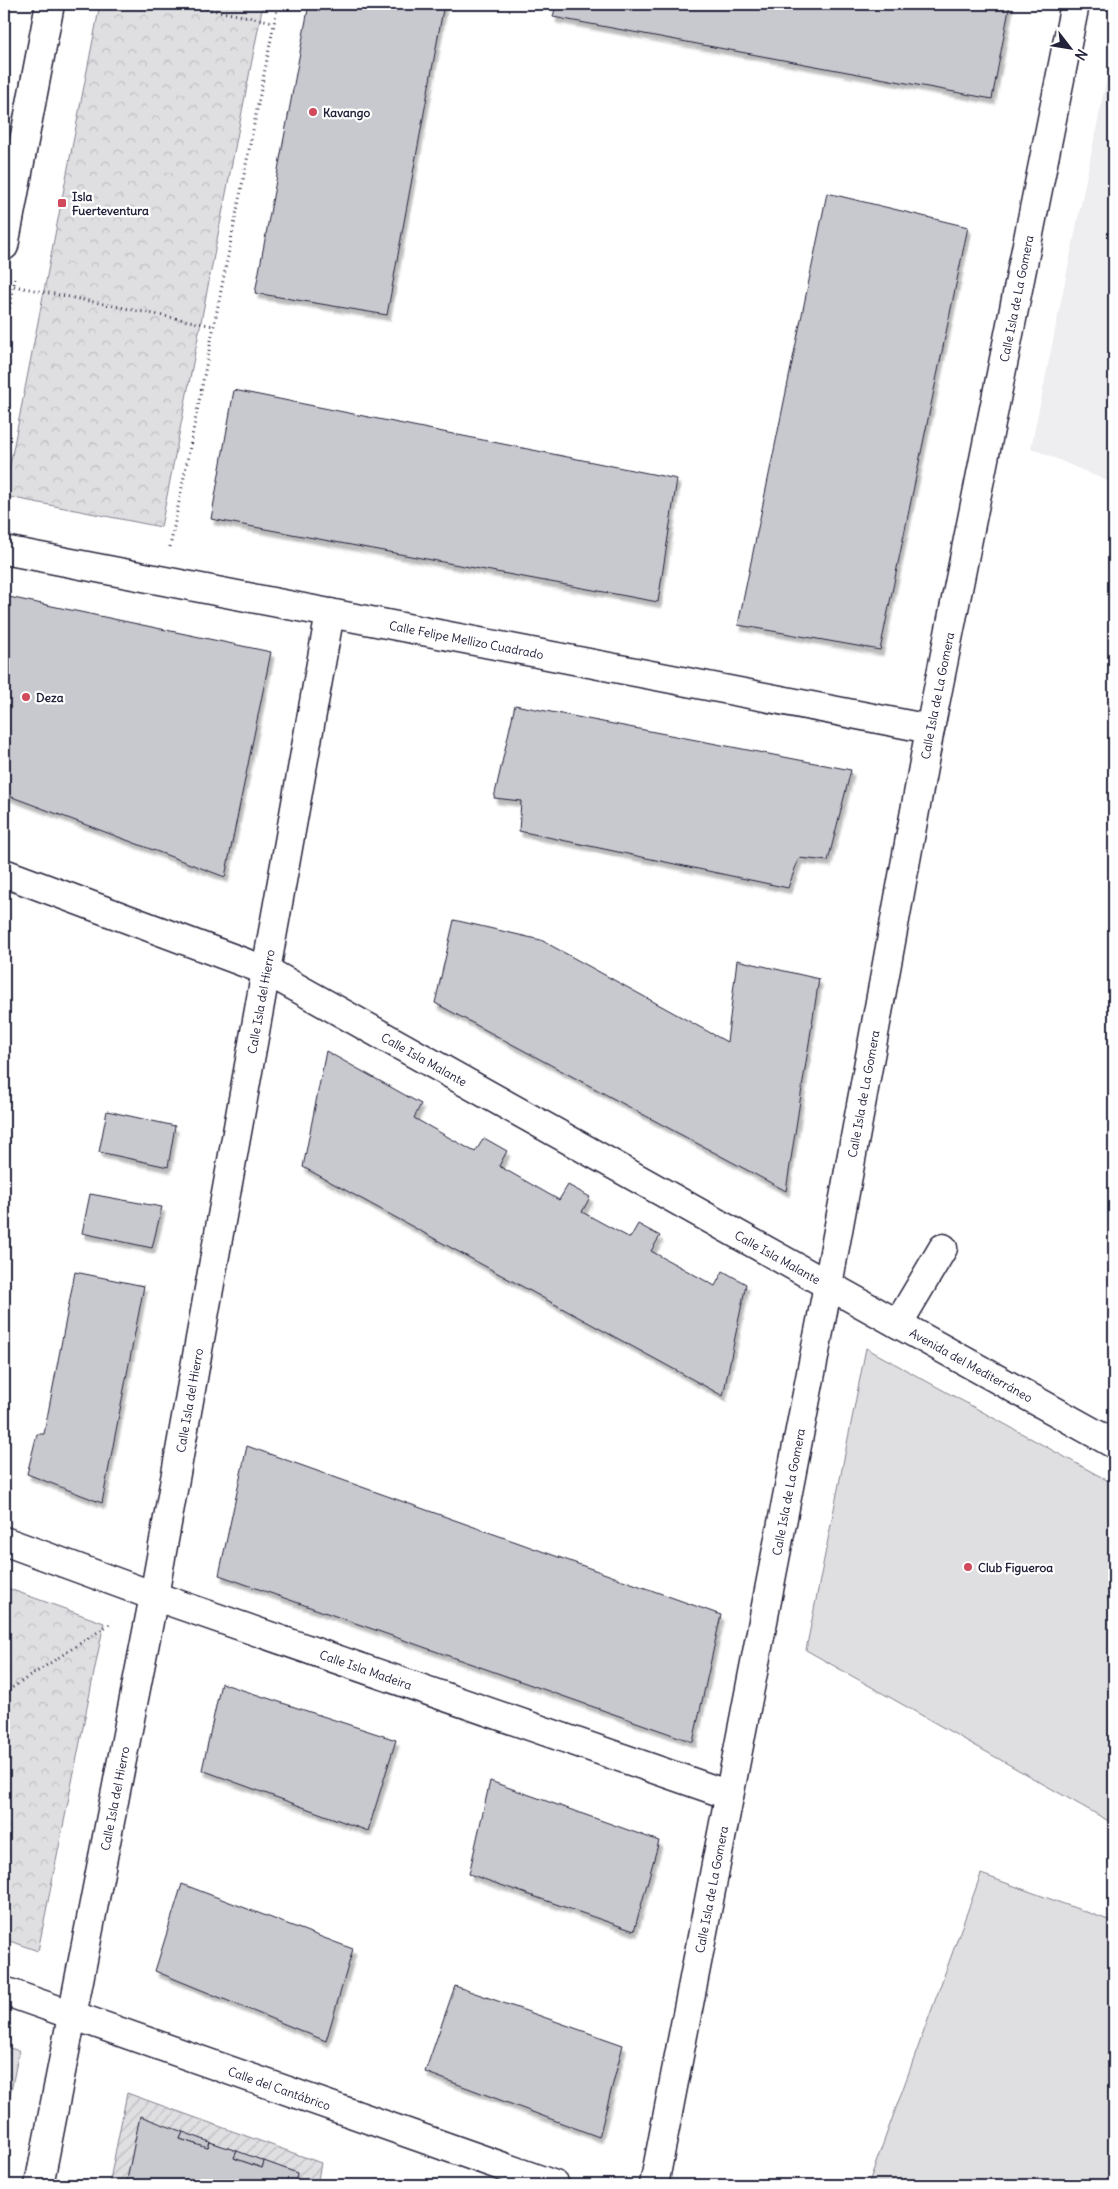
<svg xmlns="http://www.w3.org/2000/svg" width="1118" height="2189" viewBox="0 0 1118 2189" font-family="Delius,sans-serif">
	<style>
		.built { fill: #eeeef1 }
		.grass { fill: #dfdfe2; stroke: #80808e }
		.park { fill: url(#park-crowns); stroke: #80808e }
		.garden { fill: url(#garden-furrows); stroke: #80808e }
		.building { fill: #c8c8cf; stroke: #22223b; filter: url(#shadow) }
		.lines { fill: none; stroke-linecap: round; stroke-linejoin: round }
		.minor-casing { stroke: #22223b; stroke-width: 31 }
		.major-casing { stroke: #22223b; stroke-width: 31 }
		.path { stroke: #22223b; stroke-width: 3; stroke-dasharray: 1 4; stroke-linecap: butt }
		.minor { stroke: #fff; stroke-width: 28 }
		.major { stroke: #fff; stroke-width: 28 }
		.poi-dot { fill: #d1495b; stroke: #fff; stroke-width: 2 }
		.labels { text-anchor: middle; dominant-baseline: central; stroke-width: 4.5; stroke-linejoin: round; paint-order: stroke }
		.poi-label { font-size: 12px; font-weight: bold; fill: #22223b; stroke: #fff; text-anchor: start }
		.street-label { font-size: 12px; fill: #22223b; stroke: #fff }
	</style>
	<defs>
		<pattern id="park-crowns" width="20" height="18" patternUnits="userSpaceOnUse" patternTransform="scale(1.25)"><rect width="20" height="18" fill="#dfdfe2"/><path d="M2 6a3 3 0 1 1 6 0M12 15a3 3 0 1 1 6 0" fill="none" stroke="#bfbfc3"/></pattern>
		<pattern id="garden-furrows" width="10" height="10" patternUnits="userSpaceOnUse" patternTransform="scale(1.25)"><rect width="10" height="10" fill="#dfdfe2"/><path d="M-1 1l2-2M0 10L10 0M9 11l2-2" fill="none" stroke="#bfbfc3"/></pattern>
		<filter id="shadow"><feDropShadow dx="3" dy="5.5" stdDeviation="1" flood-color="#0004"/></filter>
	</defs>
	<rect width="100%" height="100%" fill="#fff"/>
	<filter id="ink" filterUnits="userSpaceOnUse"><feTurbulence type="fractalNoise" baseFrequency=".02" numOctaves="2"/><feDisplacementMap in="SourceGraphic" scale="10" xChannelSelector="R" yChannelSelector="G"/><feConvolveMatrix kernelMatrix="1 2 1 2 8 2 1 2 1" color-interpolation-filters="sRGB"/></filter>
	<g filter="url(#ink)">
		<polygon class="built" points="1114,42 1114,484 1031,448"/>
		<g class="grass">
			<polygon points="866,1348 1114,1484 1114,1824 806,1650"/>
			<polygon points="981,1874 1114,1922 1114,2185 868,2185"/>
		</g>
		<g class="park">
			<polygon points="100,4 263,4 161,527 4,496"/>
			<polygon points="4,1587 104,1623 38,1951 4,1939"/>
			<polygon points="4,2046 19,2051 4,2127"/>
		</g>
		<polygon class="garden" points="127,2093 321,2163 317,2185 295,2185 297,2173 140,2117 126,2185 109,2185"/>
		<g class="building">
			<polygon points="309,4 444,4 387,315 255,293"/>
			<polygon points="556,4 1010,4 992,99 553,17"/>
			<polygon points="827,193 968,227 880,650 738,625"/>
			<polygon points="234,390 677,479 658,602 211,519"/>
			<polygon points="4,596 271,652 225,877 4,794"/>
			<polygon points="515,705 851,770 828,861 799,858 788,888 519,831 521,801 494,798"/>
			<polygon points="454,920 541,940 727,1042 737,960 819,979 786,1191 435,1003"/>
			<polygon points="326,1051 421,1104 414,1118 475,1152 484,1138 507,1151 499,1166 559,1200 568,1185 590,1197 582,1212 630,1238 638,1224 660,1236 651,1251 715,1286 723,1271 746,1284 723,1396 303,1167"/>
			<polygon points="107,1111 175,1126 168,1167 99,1152"/>
			<polygon points="90,1194 162,1207 152,1248 82,1233"/>
			<polygon points="75,1272 144,1286 102,1503 27,1474 37,1434 44,1434"/>
			<polygon points="247,1446 721,1615 693,1742 219,1575"/>
			<polygon points="221,1683 396,1740 368,1831 202,1770"/>
			<polygon points="490,1781 659,1841 634,1931 469,1874"/>
			<polygon points="182,1884 353,1949 326,2041 155,1971"/>
			<polygon points="455,1986 623,2045 599,2137 425,2072"/>
			<polygon points="140,2116 183,2132 180,2139 208,2148 210,2142 237,2151 234,2158 262,2168 264,2161 297,2173 295,2185 226,2185 226,2184 212,2179 210,2185 126,2185"/>
			<polygon points="183,2132 210,2142 208,2148 180,2139"/>
			<polygon points="237,2151 264,2161 262,2168 234,2158"/>
			<polygon points="212,2179 226,2184 226,2185 210,2185"/>
		</g>
		<g class="lines">
			<g class="minor-casing">
				<g id="minor">
					<polyline points="4,246 50,4"/>
					<path id="s1" d="M4 550 930 729"/>
					<path id="s2" d="M4 873 267 971 828 1285"/>
					<polyline points="898,1324 943,1248"/>
					<path id="s3" d="M4 1541 154 1596 729 1795"/>
					<path id="s4" d="M4 1991 555 2185"/>
					<path id="s5" d="M39 2185 154 1596 330 613"/>
				</g>
			</g>
			<g class="major-casing">
				<g id="major">
					<path id="s6" d="M828 1285 1114 1444"/>
					<path id="s7" d="M654 2185 828 1285 930 729 1075 4"/>
				</g>
			</g>
			<g class="path">
				<polyline points="181,4 274,22"/>
				<polyline points="14,286 214,326"/>
				<polyline points="4,338 15,278"/>
				<polyline points="170,547 278,4"/>
				<polyline points="4,1693 113,1622"/>
			</g>
			<use href="#minor" class="minor"/>
			<use href="#major" class="major"/>
		</g>
	</g>
	<g class="poi-dot">
		<circle cx="313" cy="112" r="5"/>
		<rect x="57" y="198" width="10" height="10" rx="2.5"/>
		<circle cx="26" cy="697" r="5"/>
		<circle cx="968" cy="1567" r="5"/>
	</g>
	<g class="labels">
		<g class="poi-label">
			<text x="323" y="112">Kavango</text>
			<text x="72" y="196">Isla<tspan x="72" dy="14">Fuerteventura</tspan></text>
			<text x="36" y="697">Deza</text>
			<text x="978" y="1567">Club Figueroa</text>
		</g>
		<g class="street-label">
			<text stroke="none"><textPath href="#s7" startOffset="1921">Calle Isla de La Gomera</textPath></text>
			<text stroke="none"><textPath href="#s1" startOffset="471">Calle Felipe Mellizo Cuadrado</textPath></text>
			<text stroke="none"><textPath href="#s7" startOffset="1516">Calle Isla de La Gomera</textPath></text>
			<text stroke="none"><textPath href="#s5" startOffset="1204">Calle Isla del Hierro</textPath></text>
			<text stroke="none"><textPath href="#s2" startOffset="461">Calle Isla Malante</textPath></text>
			<text stroke="none"><textPath href="#s7" startOffset="1111">Calle Isla de La Gomera</textPath></text>
			<text stroke="none"><textPath href="#s2" startOffset="866">Calle Isla Malante</textPath></text>
			<text stroke="none"><textPath href="#s6" startOffset="164">Avenida del Mediterráneo</textPath></text>
			<text stroke="none"><textPath href="#s5" startOffset="799">Calle Isla del Hierro</textPath></text>
			<text stroke="none"><textPath href="#s7" startOffset="706">Calle Isla de La Gomera</textPath></text>
			<text stroke="none"><textPath href="#s3" startOffset="384">Calle Isla Madeira</textPath></text>
			<text stroke="none"><textPath href="#s5" startOffset="394">Calle Isla del Hierro</textPath></text>
			<text stroke="none"><textPath href="#s7" startOffset="301">Calle Isla de La Gomera</textPath></text>
			<text stroke="none"><textPath href="#s4" startOffset="292">Calle del Cantábrico</textPath></text>
		</g>
	</g>
	<rect width="1118" height="2189" fill="none" stroke="#fff" stroke-width="20"/>
	<rect x="10" y="10" width="1098" height="2169" fill="none" stroke="#22223b" stroke-width="2" filter="url(#ink)"/>
	<g transform="translate(1070 48) rotate(121)" stroke="#ffffff" stroke-width="4" paint-order="stroke">
	<path d="M0-4L9 19L0 12L-9 19Z" fill="#22223b"/>
	<text y="-8" font-size="14" font-weight="bold" text-anchor="middle" fill="#22223b">N</text>
	</g>
</svg>
